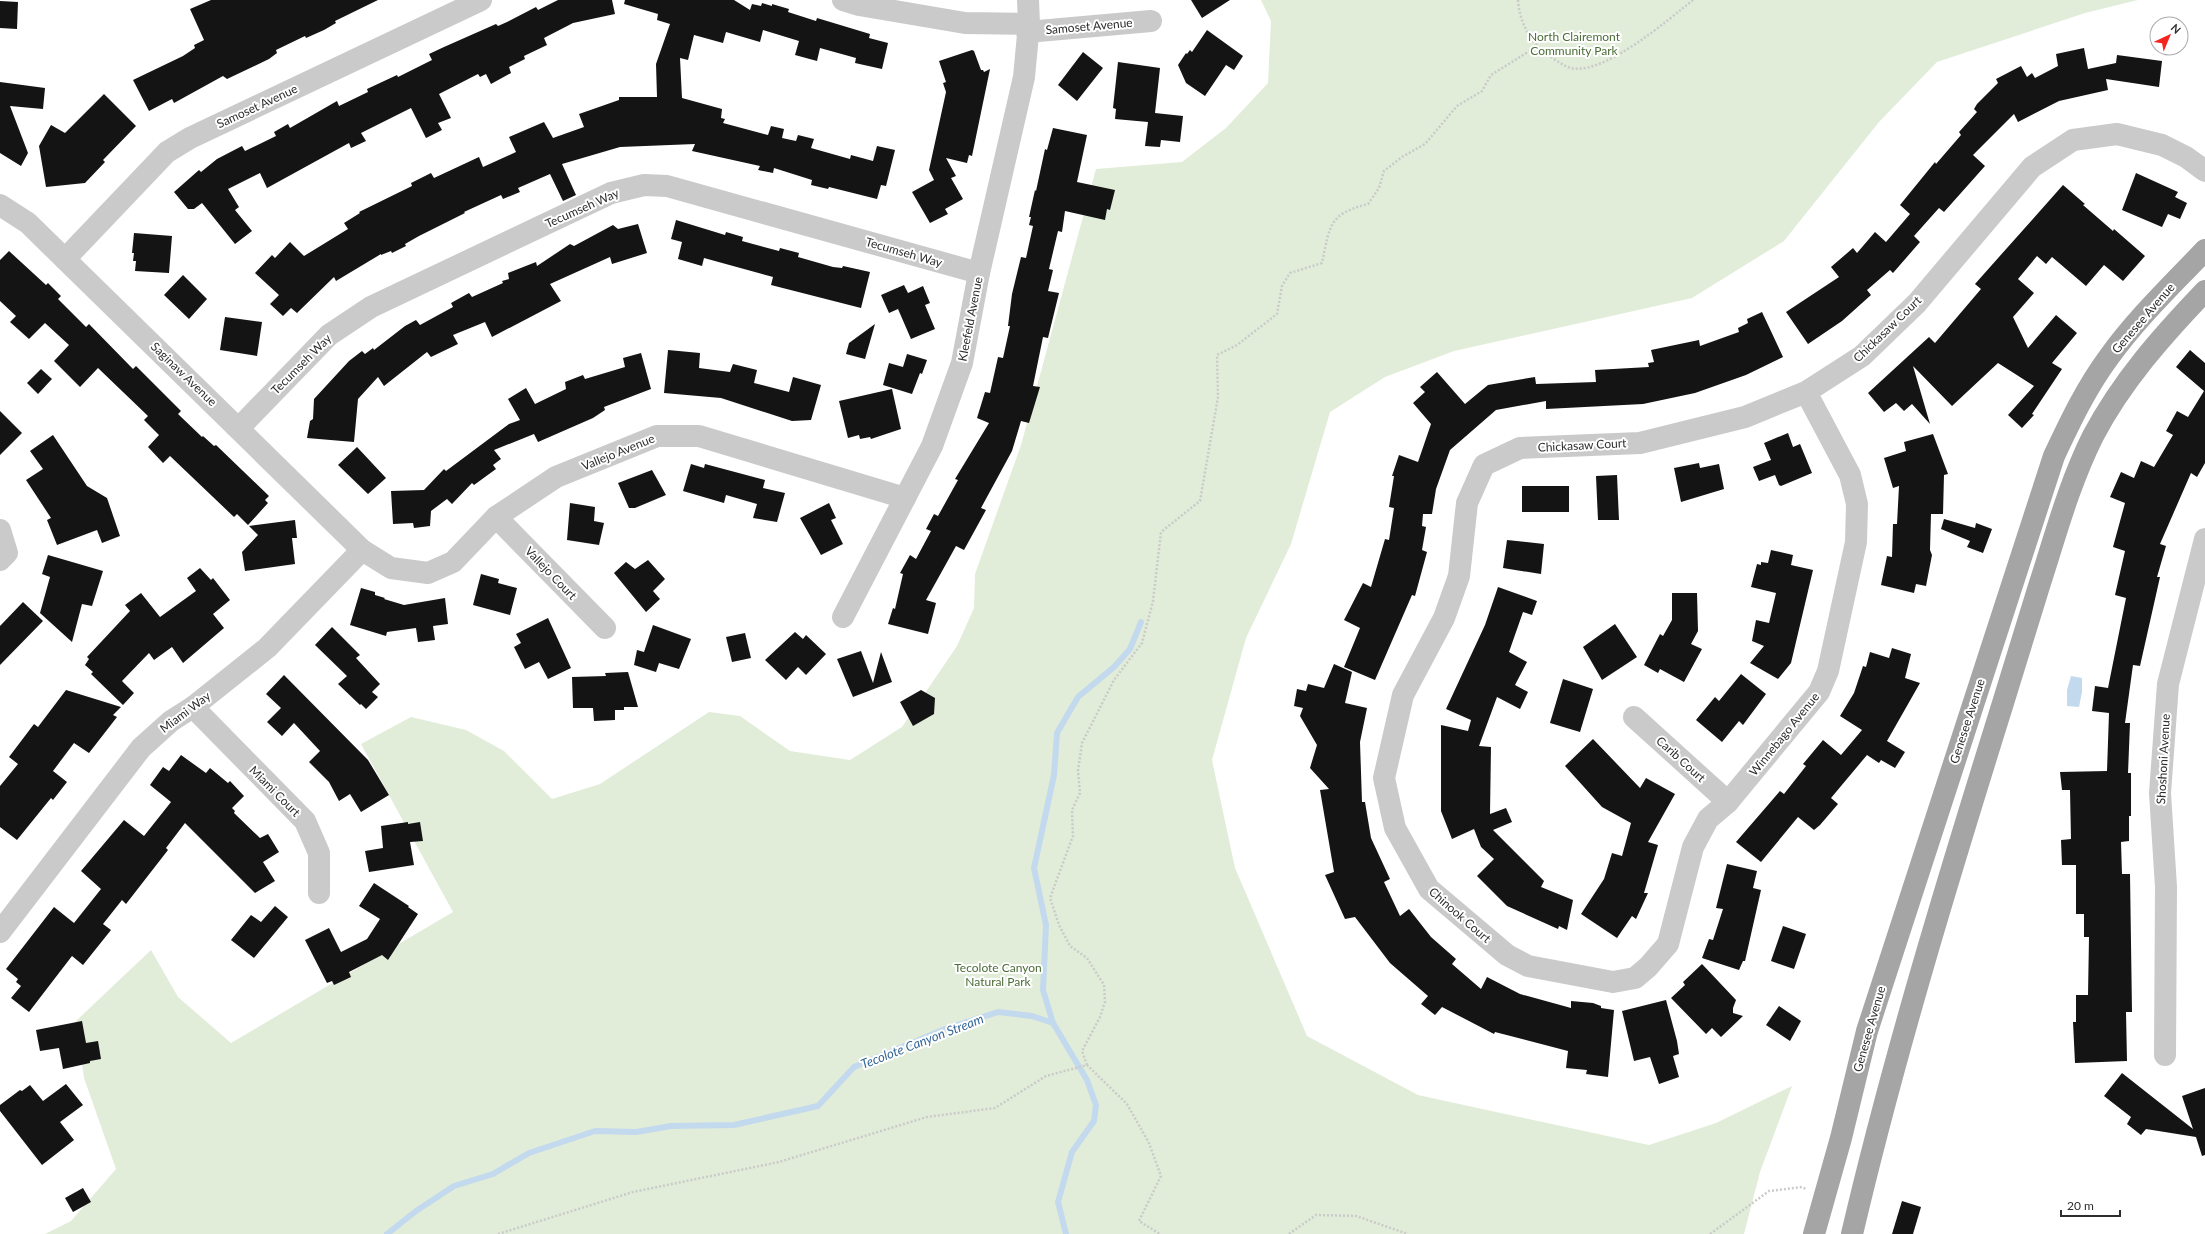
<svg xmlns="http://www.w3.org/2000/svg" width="2205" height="1234" viewBox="0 0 2205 1234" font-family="Lato,sans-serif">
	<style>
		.green { fill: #e2edd9 }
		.water { fill: #c3d9ee }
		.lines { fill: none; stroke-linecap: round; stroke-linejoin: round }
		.stream { stroke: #c3d9ee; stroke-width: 6 }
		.building { fill: #141414 }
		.path { stroke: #cacaca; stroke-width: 2.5; stroke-dasharray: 2 2; stroke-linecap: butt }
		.minor { stroke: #cacaca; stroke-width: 22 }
		.major { stroke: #a5a5a5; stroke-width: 22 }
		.labels { text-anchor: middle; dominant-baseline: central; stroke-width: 4; stroke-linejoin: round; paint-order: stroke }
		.street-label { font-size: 12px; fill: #2d2d2d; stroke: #fff }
		.park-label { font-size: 12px; fill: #4b6d37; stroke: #fff }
		.water-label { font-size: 13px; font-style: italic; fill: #346697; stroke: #fff }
	</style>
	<rect width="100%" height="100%" fill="#fff"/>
	<polygon class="green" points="1261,0 2138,0 2085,13 1937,62 1879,122 1784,241 1692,298 1454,351 1385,377 1330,412 1291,544 1246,638 1212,760 1235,868 1307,1036 1418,1095 1649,1145 1716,1123 1792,1086 1760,1172 1744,1234 45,1234 71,1221 116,1169 84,1078 76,1021 151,950 178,997 231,1043 453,912 361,744 411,717 466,730 504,751 552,799 600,784 709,712 740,716 790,751 850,760 902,727 957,646 974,608 975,574 1021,445 1096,169 1182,162 1226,128 1268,83 1271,21"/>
	<polygon class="water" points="2071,676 2082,678 2082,692 2079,707 2067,706 2067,690"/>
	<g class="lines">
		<g class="stream">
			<polyline points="1053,1023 1043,990 1046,925 1034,868 1054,775 1057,733 1078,697 1114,667 1130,649 1141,622"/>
			<polyline points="387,1234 416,1211 454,1186 493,1174 529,1153 595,1131 636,1132 671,1126 734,1125 818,1106 854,1067 945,1029 998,1012 1032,1016 1053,1023 1087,1080 1096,1105 1094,1121 1072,1152 1058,1202 1066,1234"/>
		</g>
	</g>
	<g class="building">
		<polygon points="211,0 378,0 335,21 336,23 324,30 306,38 305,36 276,50 277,53 269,59 227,79 223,76 174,103 172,99 149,111 133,80 183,56 195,48 194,45 204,40 190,9"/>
		<polygon points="558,0 612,0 615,14 573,23 544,38 547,45 524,56 525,59 509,67 511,73 491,84 486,74 480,77 478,74 439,94 451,118 438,123 442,130 426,138 411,108 361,133 366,141 351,148 349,143 267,188 260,173 228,189 239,207 235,210 252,231 235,244 202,203 194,209 188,209 174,192 199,170 201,172 217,159 242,146 245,151 276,136 274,132 288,124 290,128 337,101 339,106 368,92 367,89 397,75 398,77 432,60 429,54 444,47 496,24 498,26 507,22 536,7 538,10"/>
		<polygon points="625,0 734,0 750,10 752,4 761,6 762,3 772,6 772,4 789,9 788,12 816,21 817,18 870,34 869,38 888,43 882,69 855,63 856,58 820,48 817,61 795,55 799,41 763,30 760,42 726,32 723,43 694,35 688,60 680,58 682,98 722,109 721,118 725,119 723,123 768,135 771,126 784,129 782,138 796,141 798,135 814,139 811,148 850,159 851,155 873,161 877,146 895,150 886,186 881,185 877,199 829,187 828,189 811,185 812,180 774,168 773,173 758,170 760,166 692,151 695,144 620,147 562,164 576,195 563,201 550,174 518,188 520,192 503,199 501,195 464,212 465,213 419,236 405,244 406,246 392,253 391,251 381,255 381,254 336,281 334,277 297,313 291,308 283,316 270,304 279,295 255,273 272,255 275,258 290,242 304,256 348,229 344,223 360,213 359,212 412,186 411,183 431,173 434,178 479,157 483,167 516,152 509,137 544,122 553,138 584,127 579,114 619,100 619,97 657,97 656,64 670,24 657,20 658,14 624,4"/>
		<polygon points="1191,0 1230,0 1202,18"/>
		<polygon points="0,1 18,2 17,29 0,28"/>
		<polygon points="1207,30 1243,56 1234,70 1226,65 1205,96 1186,83 1178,65 1186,53 1187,54 1190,50 1192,52"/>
		<polygon points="2084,48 2088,69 2116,63 2117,55 2162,61 2159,87 2106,79 2108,90 2059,101 2018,122 2014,114 1973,155 1985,166 1944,212 1939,208 1914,236 1920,242 1893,273 1890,270 1867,290 1871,295 1842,321 1808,344 1786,312 1839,277 1831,267 1853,248 1857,253 1875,232 1886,242 1910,214 1900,205 1935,162 1936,164 1961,135 1959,132 1977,112 1974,109 1977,104 1998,83 1996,79 2021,66 2027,77 2032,73 2035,78 2058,66 2056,54"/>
		<polygon points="972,50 974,51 981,70 983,70 984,72 990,69 972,156 969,155 967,163 946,158 956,176 951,178 963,199 945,209 948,214 930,223 912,192 934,180 929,170 946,92 943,83 946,82 939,61"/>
		<polygon points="1083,52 1103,68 1077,101 1058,85"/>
		<polygon points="1118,62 1160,68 1155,113 1183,116 1180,142 1161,140 1160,147 1145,146 1148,122 1115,119 1116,109 1113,108"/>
		<polygon points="0,82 45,88 43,109 10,106 28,153 21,166 0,153"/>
		<polygon points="104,94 136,126 103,160 105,162 85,183 46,187 39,146 51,125 65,133"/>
		<polygon points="1053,128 1087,135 1077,182 1115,190 1110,210 1107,209 1105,220 1065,211 1062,232 1058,231 1049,269 1053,270 1048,291 1059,293 1048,338 1043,337 1033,386 1040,387 1029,423 1021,421 1012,451 981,508 986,510 964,550 956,546 926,600 936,603 928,634 888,624 893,608 895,609 903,574 900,573 910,555 916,559 931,531 926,529 934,514 938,516 958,480 955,479 989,423 977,418 985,392 990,393 998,357 1003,358 1010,326 1008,326 1012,294 1021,257 1026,258 1033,226 1029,225 1031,217 1029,217 1035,190 1036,191 1045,149 1047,150"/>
		<polygon points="2136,173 2178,192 2175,197 2187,203 2180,219 2168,214 2162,227 2122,210"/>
		<polygon points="2063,185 2085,204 2083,205 2113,231 2114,229 2145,256 2123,281 2104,265 2086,286 2052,257 2046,264 2037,256 2018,279 2034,293 2013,317 2028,348 2056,315 2077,333 2052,363 2062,369 2032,414 2034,415 2022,428 2008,415 2034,386 1998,363 1952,406 1913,366 1930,424 1912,404 1904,411 1896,403 1884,412 1868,393 1929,337 1935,343 1981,289 1975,284"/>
		<polygon points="676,220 725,235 726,232 743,237 742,241 779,251 780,248 799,253 798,257 833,267 842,268 843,266 870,272 861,308 771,285 773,277 704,258 702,266 678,259 682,242 671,239"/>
		<polygon points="638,224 647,253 612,264 610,257 550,284 561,301 492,337 485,322 453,335 458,344 431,357 427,352 384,386 378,377 358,399 354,442 307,438 310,421 313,419 314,399 349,361 362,351 365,354 373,348 374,350 405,326 416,320 420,325 453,307 451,303 469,293 472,297 503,283 502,281 509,279 508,273 536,262 537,266 570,244 574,246 613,225 618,229"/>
		<polygon points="134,233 172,236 169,273 135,271 136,261 133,261 134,253 132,253"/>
		<polygon points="9,251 46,285 48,283 61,296 58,299 86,327 89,324 133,369 136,366 181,411 178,414 202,437 203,436 214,446 216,445 269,496 265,500 268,503 248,525 237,514 234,517 170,456 163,463 148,447 159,435 144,420 148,416 98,368 80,387 54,361 69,345 45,323 29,339 10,322 16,316 0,301 0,260"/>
		<polygon points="183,275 207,299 189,319 164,295"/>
		<polygon points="904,285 908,293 923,286 930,303 925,305 935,329 911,339 898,309 889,313 881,295"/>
		<polygon points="1762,312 1783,357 1746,375 1695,393 1643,404 1546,409 1546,401 1496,410 1450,450 1436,489 1432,514 1423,514 1422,526 1426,527 1422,550 1427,552 1415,596 1412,595 1375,680 1344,667 1360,628 1344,620 1363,583 1371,587 1385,539 1389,540 1394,508 1389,507 1394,476 1392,476 1399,455 1418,462 1431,424 1413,403 1425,392 1420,387 1437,372 1465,404 1488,385 1535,377 1536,384 1596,382 1595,370 1649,367 1648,363 1654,362 1651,350 1699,340 1700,346 1739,332 1738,328 1748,323 1747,319"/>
		<polygon points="225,317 262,322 257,356 220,350"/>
		<polygon points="875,324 865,359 846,354 849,343"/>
		<polygon points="668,350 700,353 699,368 730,372 733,364 757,370 754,383 789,392 793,377 821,385 811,420 792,421 721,398 664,393"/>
		<polygon points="2190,350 2205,363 2205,463 2197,477 2191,473 2160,544 2166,546 2157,577 2160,577 2140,666 2133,665 2125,723 2130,723 2128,773 2131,773 2131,816 2129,816 2129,841 2121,842 2122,874 2130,874 2132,1012 2126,1012 2127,1061 2075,1063 2073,1022 2076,1022 2076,995 2088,995 2089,937 2084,937 2084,914 2076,914 2076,865 2062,865 2061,840 2071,839 2070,790 2062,790 2060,772 2107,771 2109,713 2092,711 2095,686 2108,688 2126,598 2115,595 2125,551 2113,547 2125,503 2110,497 2121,472 2134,478 2141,461 2154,467 2173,435 2166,431 2177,411 2188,417 2204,391 2176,367"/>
		<polygon points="641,353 651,389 604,407 605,410 593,418 538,442 534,434 494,450 501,459 493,465 496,469 474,485 472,483 452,504 447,499 431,511 430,526 414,528 413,523 393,524 391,491 424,490 444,469 446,471 509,424 520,420 508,399 526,388 535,404 566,389 565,382 583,375 585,379 625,367 623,358"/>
		<polygon points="907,354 927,360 922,374 920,373 912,394 883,385 889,363 903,367"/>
		<polygon points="41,369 52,379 38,394 27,383"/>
		<polygon points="892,389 901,429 871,439 870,437 860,439 859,435 848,438 839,401"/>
		<polygon points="0,411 22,433 0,455"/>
		<polygon points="1788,433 1793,447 1800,444 1812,473 1781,486 1779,485 1775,475 1759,481 1753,467 1771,460 1764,443"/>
		<polygon points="1933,434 1948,474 1944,475 1943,514 1931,514 1930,550 1932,555 1926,586 1916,584 1914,593 1881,585 1887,556 1892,557 1893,524 1897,524 1899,486 1893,488 1884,458 1906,451 1904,442"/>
		<polygon points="53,435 87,486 107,498 120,536 102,543 97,530 57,545 47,520 51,518 26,480 43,469 30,451"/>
		<polygon points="357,447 386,478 368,494 338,465"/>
		<polygon points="1699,463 1700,468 1719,464 1724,489 1681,502 1674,468"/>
		<polygon points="691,464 704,468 705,464 765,480 763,488 785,493 777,522 753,518 757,504 726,495 724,503 683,491"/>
		<polygon points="652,470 666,495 635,508 629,508 618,483"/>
		<polygon points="1617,475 1619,520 1598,520 1596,476"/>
		<rect x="1522" y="486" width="47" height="26"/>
		<polygon points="570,503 595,507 594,521 604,523 599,545 567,540"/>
		<polygon points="829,503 836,518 831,520 843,544 821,555 800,518"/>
		<polygon points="1944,519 1975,528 1976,523 1992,529 1983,553 1967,547 1970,541 1941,529"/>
		<polygon points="295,520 297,538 292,538 295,564 245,571 242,552 258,535 249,526"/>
		<polygon points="1507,540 1544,544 1541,574 1503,568"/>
		<polygon points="1771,550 1793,555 1791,565 1813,570 1791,663 1778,679 1750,663 1764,646 1752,641 1756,620 1769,623 1776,593 1751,587 1757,564 1761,565 1761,562 1768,563"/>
		<polygon points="48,555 103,571 92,606 82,604 72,642 40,613 50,577 42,574"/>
		<polygon points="648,560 665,579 653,591 660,599 646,612 614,573 626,562 635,569"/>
		<polygon points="200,568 211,580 213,578 230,600 213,614 224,628 183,663 172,647 154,660 149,653 122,681 134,693 123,705 91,674 93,672 85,665 89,659 87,657 130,611 125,605 141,593 160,617 196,591 187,578"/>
		<polygon points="481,574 499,579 498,583 517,588 510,615 473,605"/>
		<polygon points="1498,587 1537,601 1532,615 1523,612 1509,652 1527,662 1515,685 1528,692 1520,709 1497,697 1479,746 1491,747 1490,814 1506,808 1512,822 1493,830 1544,881 1541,887 1573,900 1567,930 1559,926 1558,929 1507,906 1477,876 1494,859 1481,847 1474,829 1452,839 1441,811 1441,725 1468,731 1471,720 1446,709 1485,625"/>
		<polygon points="361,588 375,592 375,595 385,598 384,599 404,605 445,598 448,624 433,626 435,640 418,642 416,628 387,632 386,636 350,625"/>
		<polygon points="1672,593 1697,593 1698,631 1691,644 1702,649 1684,682 1660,669 1658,673 1644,665 1660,634 1663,636 1672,620"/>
		<polygon points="23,602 43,621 0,665 0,626"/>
		<polygon points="548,618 571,668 548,679 539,662 525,669 514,647 521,643 516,634"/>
		<polygon points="1615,624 1637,657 1602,680 1583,647"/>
		<polygon points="653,625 691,639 679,669 659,663 656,672 634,665 637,650 644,652"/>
		<polygon points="332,627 360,655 356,658 380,684 372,692 378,697 366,709 361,704 360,705 338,684 347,676 315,645"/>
		<polygon points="795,632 803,639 806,635 826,654 806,675 798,667 786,680 765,660"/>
		<polygon points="745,633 751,658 732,662 726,637"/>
		<polygon points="1892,648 1911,654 1905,678 1920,683 1887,741 1905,752 1895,768 1881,760 1879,763 1867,755 1831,798 1838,804 1820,825 1814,830 1798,817 1761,862 1736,842 1780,791 1784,794 1806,766 1803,764 1823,740 1841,755 1862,730 1840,716 1854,693 1863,666 1866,667 1870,652 1889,658"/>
		<polygon points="861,651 873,683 881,652 892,682 853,697 837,659"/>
		<polygon points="1334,664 1352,672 1345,703 1367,708 1360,742 1362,802 1365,802 1371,838 1390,879 1384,882 1400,916 1409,909 1431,937 1456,959 1452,964 1481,989 1487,977 1520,994 1571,1008 1571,1001 1593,1003 1601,1006 1601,1008 1614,1010 1608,1077 1586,1074 1587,1070 1566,1068 1568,1051 1495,1032 1494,1034 1442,1007 1435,1015 1421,1004 1428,996 1390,963 1355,917 1345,919 1325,875 1334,872 1320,790 1329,789 1310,768 1317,745 1300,716 1303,708 1294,706 1297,689 1306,691 1308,684 1324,688"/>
		<polygon points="628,672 638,707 624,707 624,710 615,710 615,720 594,721 593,708 573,708 572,677 606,676 605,673"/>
		<polygon points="1741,674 1766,694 1743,725 1739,721 1722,742 1696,720 1715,697 1719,701"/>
		<polygon points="284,675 368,760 389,795 361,812 350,794 339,801 329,782 309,762 320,751 294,723 282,736 267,722 281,708 266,694"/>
		<polygon points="1563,679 1593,689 1580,732 1550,723"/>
		<polygon points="66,690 121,707 113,715 117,717 89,753 74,743 53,771 67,782 53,800 51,798 17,840 0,827 0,786 18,764 9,757 34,724 38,727"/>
		<polygon points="921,690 935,698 934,714 913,726 900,702"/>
		<polygon points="1593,739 1640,788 1646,778 1675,794 1648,842 1658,845 1644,893 1648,893 1636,919 1632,916 1617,938 1581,914 1604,879 1612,853 1622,856 1631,823 1602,807 1565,766"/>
		<polygon points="181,755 206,773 210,768 228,783 230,781 244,796 232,808 235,811 234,813 260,838 268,834 279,852 263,862 275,881 255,893 185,823 166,848 168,850 126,904 122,900 103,924 111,930 83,965 72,956 29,1012 11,998 21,986 16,982 18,979 6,969 54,907 74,923 101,889 81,871 124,820 144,836 171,802 150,785 163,767 169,771"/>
		<polygon points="408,822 408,824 420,822 423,841 410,842 414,865 369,872 365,851 383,848 381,826"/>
		<polygon points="1727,864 1757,871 1753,888 1761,890 1745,961 1743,961 1739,970 1702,958 1709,939 1713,940 1723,909 1716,908"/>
		<polygon points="374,883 409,906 408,907 418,914 388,960 382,955 349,972 351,977 334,985 332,981 327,983 305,940 329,928 341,952 367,939 380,919 359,906"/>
		<polygon points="275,906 288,917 254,958 231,940 251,915 261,922"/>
		<polygon points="1783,926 1806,934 1794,969 1771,961"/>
		<polygon points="1702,964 1736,1000 1733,1008 1733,1013 1743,1016 1721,1037 1712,1028 1706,1034 1671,998 1685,985 1683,982"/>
		<polygon points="1666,1000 1677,1041 1679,1054 1673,1056 1679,1077 1659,1084 1650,1057 1634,1061 1622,1011"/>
		<polygon points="1779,1006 1801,1021 1790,1041 1766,1025"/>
		<polygon points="82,1021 86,1043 98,1041 101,1059 90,1061 90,1063 63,1069 59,1048 40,1051 36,1030"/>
		<polygon points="2122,1073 2193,1129 2182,1096 2205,1088 2205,1155 2202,1156 2196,1137 2146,1129 2141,1135 2127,1124 2131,1117 2104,1096"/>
		<polygon points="66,1084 83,1105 60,1122 74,1140 42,1165 0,1111 0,1105 20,1090 22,1091 30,1085 43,1101"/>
		<polygon points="83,1188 91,1202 73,1212 65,1198"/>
		<polygon points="1902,1201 1921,1207 1913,1234 1892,1234"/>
	</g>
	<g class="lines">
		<g class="path">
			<path d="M1518 0C1519 20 1530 43 1547 54 1553 58 1560 64 1568 67 1599 80 1669 19 1693 0"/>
			<path d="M1087 1065 1082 1051 1100 1017 1105 1002 1104 985 1087 958 1070 946 1059 925 1050 898 1073 836 1072 810 1080 793 1078 771 1082 743 1114 680 1142 643 1153 601 1161 532 1200 501 1218 397 1217 355 1237 345 1277 314 1282 286 1290 273 1322 263C1330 226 1328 214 1368 204L1379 188 1384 171 1402 157 1425 144 1457 106 1482 91 1491 75 1536 47"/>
			<polyline points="498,1234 633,1192 779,1162 927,1117 995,1108 1046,1076 1087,1065 1127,1104 1149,1143 1161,1176 1139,1221 1160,1234"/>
			<polyline points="1289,1234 1316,1215 1356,1216 1408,1234"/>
			<polyline points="1710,1234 1769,1191 1802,1187 1806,1189"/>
		</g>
		<g class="minor">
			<polyline points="843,0 859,5 965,23 1029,24"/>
			<polyline points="1027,32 1151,21"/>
			<polyline points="0,205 28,223 362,550 391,568 428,573 453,562 496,517 556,477 657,436 699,436 905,498"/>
			<polyline points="65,259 167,152 190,138 481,0"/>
			<polyline points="1806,392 1850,475 1857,504 1856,542 1828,671 1819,692 1728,802 1708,819 1693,847 1668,944 1648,967 1635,978 1613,982 1528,966 1507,955 1429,889 1395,828 1384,778 1403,695 1444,618 1459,576 1467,503 1484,465 1520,448 1640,443 1745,417 1806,392 1862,356 1917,303 2032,167 2073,140 2117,134 2162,145 2186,157 2205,171"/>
			<polyline points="239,428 329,335 371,307 611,193 644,185 667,186 979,273"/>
			<polyline points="496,517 605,628"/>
			<polyline points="0,530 7,553 0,560"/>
			<polyline points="843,617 932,446 962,363 979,273 1024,77 1029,24 1028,0"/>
			<polyline points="193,707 305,821 319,853 319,893"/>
			<polyline points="1634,717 1728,802"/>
			<polyline points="0,932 141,748 171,721 193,707 267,648 362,550"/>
			<polyline points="2165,1055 2166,887 2160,793 2168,684 2205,539"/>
		</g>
		<g class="major">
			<path d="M1814 1234 1841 1138 1867 1031 2054 456C2070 422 2086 388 2109 357 2137 318 2172 285 2205 250"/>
			<path d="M1852 1234C1894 1055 1948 879 2003 703 2018 655 2032 608 2047 561 2060 519 2073 476 2093 436 2122 381 2162 336 2205 291"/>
		</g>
	</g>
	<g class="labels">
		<g class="street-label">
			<text transform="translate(1089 26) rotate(-5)">Samoset Avenue</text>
			<text transform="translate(257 106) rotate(-25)">Samoset Avenue</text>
			<text transform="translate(582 208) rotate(-24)">Tecumseh Way</text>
			<text transform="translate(904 252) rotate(16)">Tecumseh Way</text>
			<text transform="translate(2143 318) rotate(-49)">Genesee Avenue</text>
			<text transform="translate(970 319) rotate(-79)">Kleefeld Avenue</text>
			<text transform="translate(1887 329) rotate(-44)">Chickasaw Court</text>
			<text transform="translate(301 364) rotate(-45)">Tecumseh Way</text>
			<text transform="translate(184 374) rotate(44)">Saginaw Avenue</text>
			<text transform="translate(1582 445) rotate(-3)">Chickasaw Court</text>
			<text transform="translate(618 452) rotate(-22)">Vallejo Avenue</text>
			<text transform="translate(551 573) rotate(46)">Vallejo Court</text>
			<text transform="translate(185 712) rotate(-37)">Miami Way</text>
			<text transform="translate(1967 721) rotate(-72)">Genesee Avenue</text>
			<text transform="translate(1784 734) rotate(-51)">Winnebago Avenue</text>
			<text transform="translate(1681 759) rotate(42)">Carib Court</text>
			<text transform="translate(2163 759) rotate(-87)">Shoshoni Avenue</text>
			<text transform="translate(275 791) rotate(45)">Miami Court</text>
			<text transform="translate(1460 915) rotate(41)">Chinook Court</text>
			<text transform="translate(1869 1029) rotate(-74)">Genesee Avenue</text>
		</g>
		<g class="park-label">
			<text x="1574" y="36">North Clairemont<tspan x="1574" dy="14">Community Park</tspan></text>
			<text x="998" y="967">Tecolote Canyon<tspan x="998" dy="14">Natural Park</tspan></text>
		</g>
		<g class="water-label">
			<text transform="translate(922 1041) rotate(-21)">Tecolote Canyon Stream</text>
		</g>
	</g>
	<g transform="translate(2169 36) rotate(44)"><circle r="19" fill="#ffffff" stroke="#ababab"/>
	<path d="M0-3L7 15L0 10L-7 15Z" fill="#f6241e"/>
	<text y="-6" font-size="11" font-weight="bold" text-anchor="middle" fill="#2d2d2d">N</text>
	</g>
	<path d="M2061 1210v6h59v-6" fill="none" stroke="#2d2d2d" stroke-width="2"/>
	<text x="2067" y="1210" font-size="12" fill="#2d2d2d" stroke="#ffffff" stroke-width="3" paint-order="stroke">20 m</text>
</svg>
